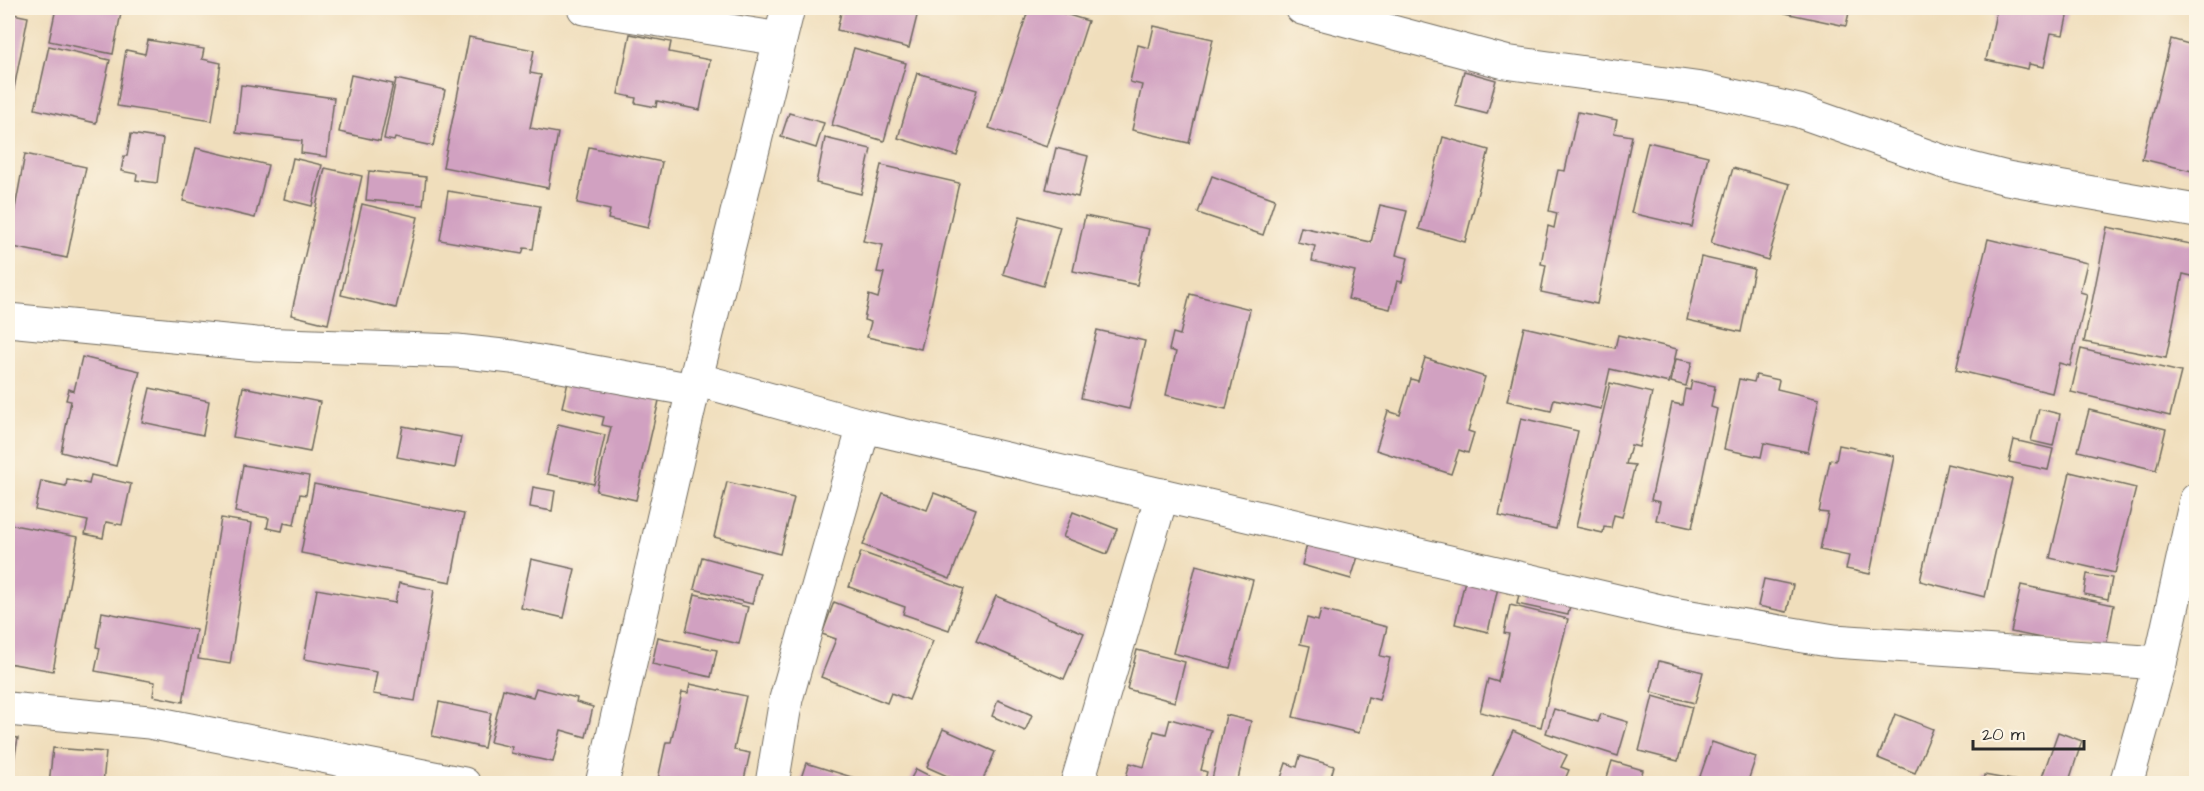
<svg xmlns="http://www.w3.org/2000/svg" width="2204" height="791" viewBox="0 0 2204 791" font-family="'Architects Daughter',sans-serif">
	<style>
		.building { fill: #d1a1c1 }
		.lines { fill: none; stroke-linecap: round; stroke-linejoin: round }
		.street-casing { stroke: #706a5e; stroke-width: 35 }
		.street { stroke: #fff; stroke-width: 33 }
	</style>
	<rect width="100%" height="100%" fill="#fcf5e5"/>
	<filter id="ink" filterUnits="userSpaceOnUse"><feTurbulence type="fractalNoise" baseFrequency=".0167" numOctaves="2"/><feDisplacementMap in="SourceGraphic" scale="12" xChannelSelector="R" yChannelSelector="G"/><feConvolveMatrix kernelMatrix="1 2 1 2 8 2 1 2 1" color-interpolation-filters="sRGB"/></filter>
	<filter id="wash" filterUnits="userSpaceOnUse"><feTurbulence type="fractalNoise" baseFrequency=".008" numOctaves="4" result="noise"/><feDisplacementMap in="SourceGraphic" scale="24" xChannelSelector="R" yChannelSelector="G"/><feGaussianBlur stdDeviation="1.35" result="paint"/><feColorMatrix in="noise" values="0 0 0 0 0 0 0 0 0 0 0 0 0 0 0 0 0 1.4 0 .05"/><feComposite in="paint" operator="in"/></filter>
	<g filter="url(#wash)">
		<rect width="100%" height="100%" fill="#f0debc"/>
		<g id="blocks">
			<g class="building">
				<polygon points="56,8 122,8 113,54 49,41"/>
				<polygon points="842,8 919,8 909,48 837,30"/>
				<polygon points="1029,8 1046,8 1088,21 1047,147 989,128"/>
				<polygon points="1786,8 1850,8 1846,26 1785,13"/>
				<polygon points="1997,8 2069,8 2063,35 2051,33 2044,67 2029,64 2028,69 1986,60"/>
				<polygon points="8,13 28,17 9,114 8,113"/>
				<polygon points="1154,26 1213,39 1189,143 1132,130 1142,85 1130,82 1138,45 1149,48"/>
				<polygon points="630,34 671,42 669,52 710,60 700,110 657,101 656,107 635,103 636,98 618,94"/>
				<polygon points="469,37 534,50 530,73 541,75 530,128 558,133 548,188 443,167"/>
				<polygon points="2171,39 2196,46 2196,172 2142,159"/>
				<polygon points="148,40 204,49 202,59 221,63 212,121 117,106 126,50 145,54"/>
				<polygon points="49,46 110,60 96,123 35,109"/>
				<polygon points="854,48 906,63 884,141 832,125"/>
				<polygon points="1464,71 1496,80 1487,114 1455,106"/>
				<polygon points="917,73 977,90 957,156 898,138"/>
				<polygon points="351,75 393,84 380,141 339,132"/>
				<polygon points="396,79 445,90 433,146 395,138 394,141 384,139"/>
				<polygon points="241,85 334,98 327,157 301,153 302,141 236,133"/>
				<polygon points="1578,112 1617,120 1614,133 1632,136 1597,304 1541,292 1546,265 1541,264 1548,226 1554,228 1557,213 1549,211 1558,170 1565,171"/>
				<polygon points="789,113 824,123 816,148 781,137"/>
				<polygon points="131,134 163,139 157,183 136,180 137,174 121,171 124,156 127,156"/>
				<polygon points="1443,137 1489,150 1465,242 1419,229"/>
				<polygon points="825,138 871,149 861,194 816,183"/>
				<polygon points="1648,142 1708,156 1692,227 1631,213"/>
				<polygon points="589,147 662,162 648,228 608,219 610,210 577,203"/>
				<polygon points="196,148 268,165 255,218 183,201"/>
				<polygon points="1056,148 1088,156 1078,197 1046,189"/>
				<polygon points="25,154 86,167 67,258 8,246"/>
				<polygon points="293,158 322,165 312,206 284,199"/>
				<polygon points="881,165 959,183 921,349 867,337 871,322 864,320 869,295 878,298 884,273 877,272 883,245 863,241"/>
				<polygon points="325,168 362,176 328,324 291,315"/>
				<polygon points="1733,168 1790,184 1768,260 1711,243"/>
				<polygon points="369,171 426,177 423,205 366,200"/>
				<polygon points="1212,176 1275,199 1263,235 1198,213"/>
				<polygon points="448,191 540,206 533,249 524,248 522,254 440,240"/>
				<polygon points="362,204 418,217 396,308 341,295"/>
				<polygon points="1380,205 1407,211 1396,255 1408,258 1402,282 1397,281 1390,309 1348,299 1355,271 1312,261 1315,246 1297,242 1301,227 1371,242"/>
				<polygon points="1020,216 1060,227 1043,286 1003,274"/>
				<polygon points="1085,216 1149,229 1137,285 1073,271"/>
				<polygon points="2107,227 2196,245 2196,277 2183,274 2166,358 2084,342"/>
				<polygon points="1988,239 2087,263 2080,292 2087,294 2070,366 2059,363 2052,393 1956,370"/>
				<polygon points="1701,257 1754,269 1741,332 1687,320"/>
				<polygon points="1190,294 1250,309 1226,409 1166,395 1176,352 1169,350 1173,333 1180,335"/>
				<polygon points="1524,327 1615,348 1618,335 1677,349 1669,383 1610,369 1601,409 1554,399 1551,411 1507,401"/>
				<polygon points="1097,330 1145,341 1129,409 1081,398"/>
				<polygon points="2081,349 2181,372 2170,416 2071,392"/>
				<polygon points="82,357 140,371 116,466 61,452 71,401 66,400 69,389 74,391"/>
				<polygon points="1425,358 1485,377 1468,431 1474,433 1468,453 1459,450 1451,474 1376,450 1388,411 1400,415 1411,379 1418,381"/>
				<polygon points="1676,359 1692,362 1686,386 1671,382"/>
				<polygon points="571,370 661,392 636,500 596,491 611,427 602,425 604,417 562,407"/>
				<polygon points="1756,375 1779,380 1777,389 1819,399 1808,452 1764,443 1761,457 1724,449 1739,379 1754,382"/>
				<polygon points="1692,381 1715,386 1711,407 1717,409 1692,528 1656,520 1660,502 1651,500 1672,403 1682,405 1685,389 1690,390"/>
				<polygon points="1610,383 1652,393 1639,447 1631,445 1626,464 1635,465 1622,517 1614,515 1611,528 1604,527 1603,533 1576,527"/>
				<polygon points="243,387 320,402 310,452 233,437"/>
				<polygon points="150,388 209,401 203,435 142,422"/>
				<polygon points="2039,409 2060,414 2053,446 2031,441"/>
				<polygon points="2089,410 2166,429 2156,470 2078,451"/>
				<polygon points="1521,418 1578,431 1556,529 1499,516"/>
				<polygon points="558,424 605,435 594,484 547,474"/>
				<polygon points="403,426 461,437 455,468 397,457"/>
				<polygon points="2014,440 2053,449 2048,470 2009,462"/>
				<polygon points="1839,445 1894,456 1870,574 1846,569 1849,556 1820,550 1828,513 1819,512 1830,460 1836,461"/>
				<polygon points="1947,464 2012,479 1985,597 1920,581"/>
				<polygon points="243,465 309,476 306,495 300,494 294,525 284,523 282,531 267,528 269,518 235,512"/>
				<polygon points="2070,472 2136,488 2115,573 2050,558"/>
				<polygon points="91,475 131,484 122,525 106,522 103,538 85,534 88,521 35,510 41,481 66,486 67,479 89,484"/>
				<polygon points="727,482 794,498 780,554 714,537"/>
				<polygon points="314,484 464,514 451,582 301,553"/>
				<polygon points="533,487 555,491 552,511 530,507"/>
				<polygon points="934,493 976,509 950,579 863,545 883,494 927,510"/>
				<polygon points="1073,512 1117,529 1107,554 1063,537"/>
				<polygon points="221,518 252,523 230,664 198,659"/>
				<polygon points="8,524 78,537 53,671 8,663"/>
				<polygon points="1308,540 1359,553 1351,579 1302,565"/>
				<polygon points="861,552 964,589 949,630 903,614 905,607 849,587"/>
				<polygon points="702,557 760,573 752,604 694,589"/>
				<polygon points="531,559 575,569 564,618 521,608"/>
				<polygon points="1196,565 1253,580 1230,668 1173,653"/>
				<polygon points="2087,574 2112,578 2108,599 2084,594"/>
				<polygon points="1466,576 1499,583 1488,632 1455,624"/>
				<polygon points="1764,579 1793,585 1787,612 1758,606"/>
				<polygon points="399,583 434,590 415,701 373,694 377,672 304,659 317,589 395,603"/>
				<polygon points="1521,584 1572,596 1568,615 1517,604"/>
				<polygon points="2021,585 2114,605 2105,651 2011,632"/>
				<polygon points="695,594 748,607 739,644 686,631"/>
				<polygon points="996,596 1084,633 1064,679 976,641"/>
				<polygon points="834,602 933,641 909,700 891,693 887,703 821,677 836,639 822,634"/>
				<polygon points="1510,605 1568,619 1541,727 1480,712 1488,679 1498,682 1509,634 1504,633"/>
				<polygon points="1321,610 1387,627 1380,656 1390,658 1379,700 1368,697 1359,733 1293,717 1310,646 1300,644 1307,618 1318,621"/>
				<polygon points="102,612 196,630 183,702 153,696 155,682 95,671 100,648 96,647"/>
				<polygon points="658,637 717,650 711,677 652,664"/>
				<polygon points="1137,650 1185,662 1175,702 1127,689"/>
				<polygon points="1659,661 1703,672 1695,703 1651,692"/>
				<polygon points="690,684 746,696 734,750 750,753 743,784 657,784 666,742 671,742 682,692 688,693"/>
				<polygon points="536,688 577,698 576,702 593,707 586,737 561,730 553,762 511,753 512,747 490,742 503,689 533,697"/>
				<polygon points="1653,696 1692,707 1678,761 1639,751"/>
				<polygon points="998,700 1032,715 1025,731 992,716"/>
				<polygon points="439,702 491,713 484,748 432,736"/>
				<polygon points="1554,709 1598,722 1601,714 1628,722 1618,756 1546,733"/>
				<polygon points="1895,714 1933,729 1915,773 1878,758"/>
				<polygon points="1226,715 1251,721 1237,784 1211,784"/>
				<polygon points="1170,719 1211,730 1201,770 1207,772 1204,784 1124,784 1130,763 1144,767 1154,731 1166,734"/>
				<polygon points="943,729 995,752 981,784 965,784 927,767"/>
				<polygon points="1513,731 1567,755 1561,767 1569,770 1563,784 1489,784"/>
				<polygon points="2058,732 2082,741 2068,784 2042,777"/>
				<polygon points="8,736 18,738 11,777 8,776"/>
				<polygon points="1712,742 1756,757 1747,784 1698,782"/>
				<polygon points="53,748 106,752 103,784 49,784"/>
				<polygon points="1300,756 1334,766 1329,784 1279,784 1286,763 1297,767"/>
				<polygon points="1612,761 1643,770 1639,784 1605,784"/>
				<polygon points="806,763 871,783 871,784 799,784"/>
				<polygon points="916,769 938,780 936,784 908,784"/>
				<polygon points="1984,775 2017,781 2017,784 1982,784"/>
			</g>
		</g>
	</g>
	<g filter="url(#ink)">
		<use href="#blocks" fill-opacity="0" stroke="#706a5e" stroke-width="1.5"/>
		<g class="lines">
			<g class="street-casing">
				<g id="street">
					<polyline points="584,8 780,39"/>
					<polyline points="1302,8 1505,62 1702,89 1799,111 1944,162 2007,178 2196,211"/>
					<polyline points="8,320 256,344 457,351 512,357 693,390"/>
					<polyline points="696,379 864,426 1673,614 1834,641 2160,663"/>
					<polyline points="8,709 149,722 464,784"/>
					<polyline points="602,784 693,390 788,8"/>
					<polyline points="772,784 786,699 864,426"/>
					<polyline points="1077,784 1162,495"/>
					<polyline points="2126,784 2160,663 2196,500"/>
				</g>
			</g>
			<use href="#street" class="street"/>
		</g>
	</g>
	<rect width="2204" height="791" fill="none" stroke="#fcf5e5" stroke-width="30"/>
	<path d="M1973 740v9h111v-9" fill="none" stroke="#2b2b2b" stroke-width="3"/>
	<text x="1982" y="740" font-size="18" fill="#2b2b2b" stroke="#fcf5e5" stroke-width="4.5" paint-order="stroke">20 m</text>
</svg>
